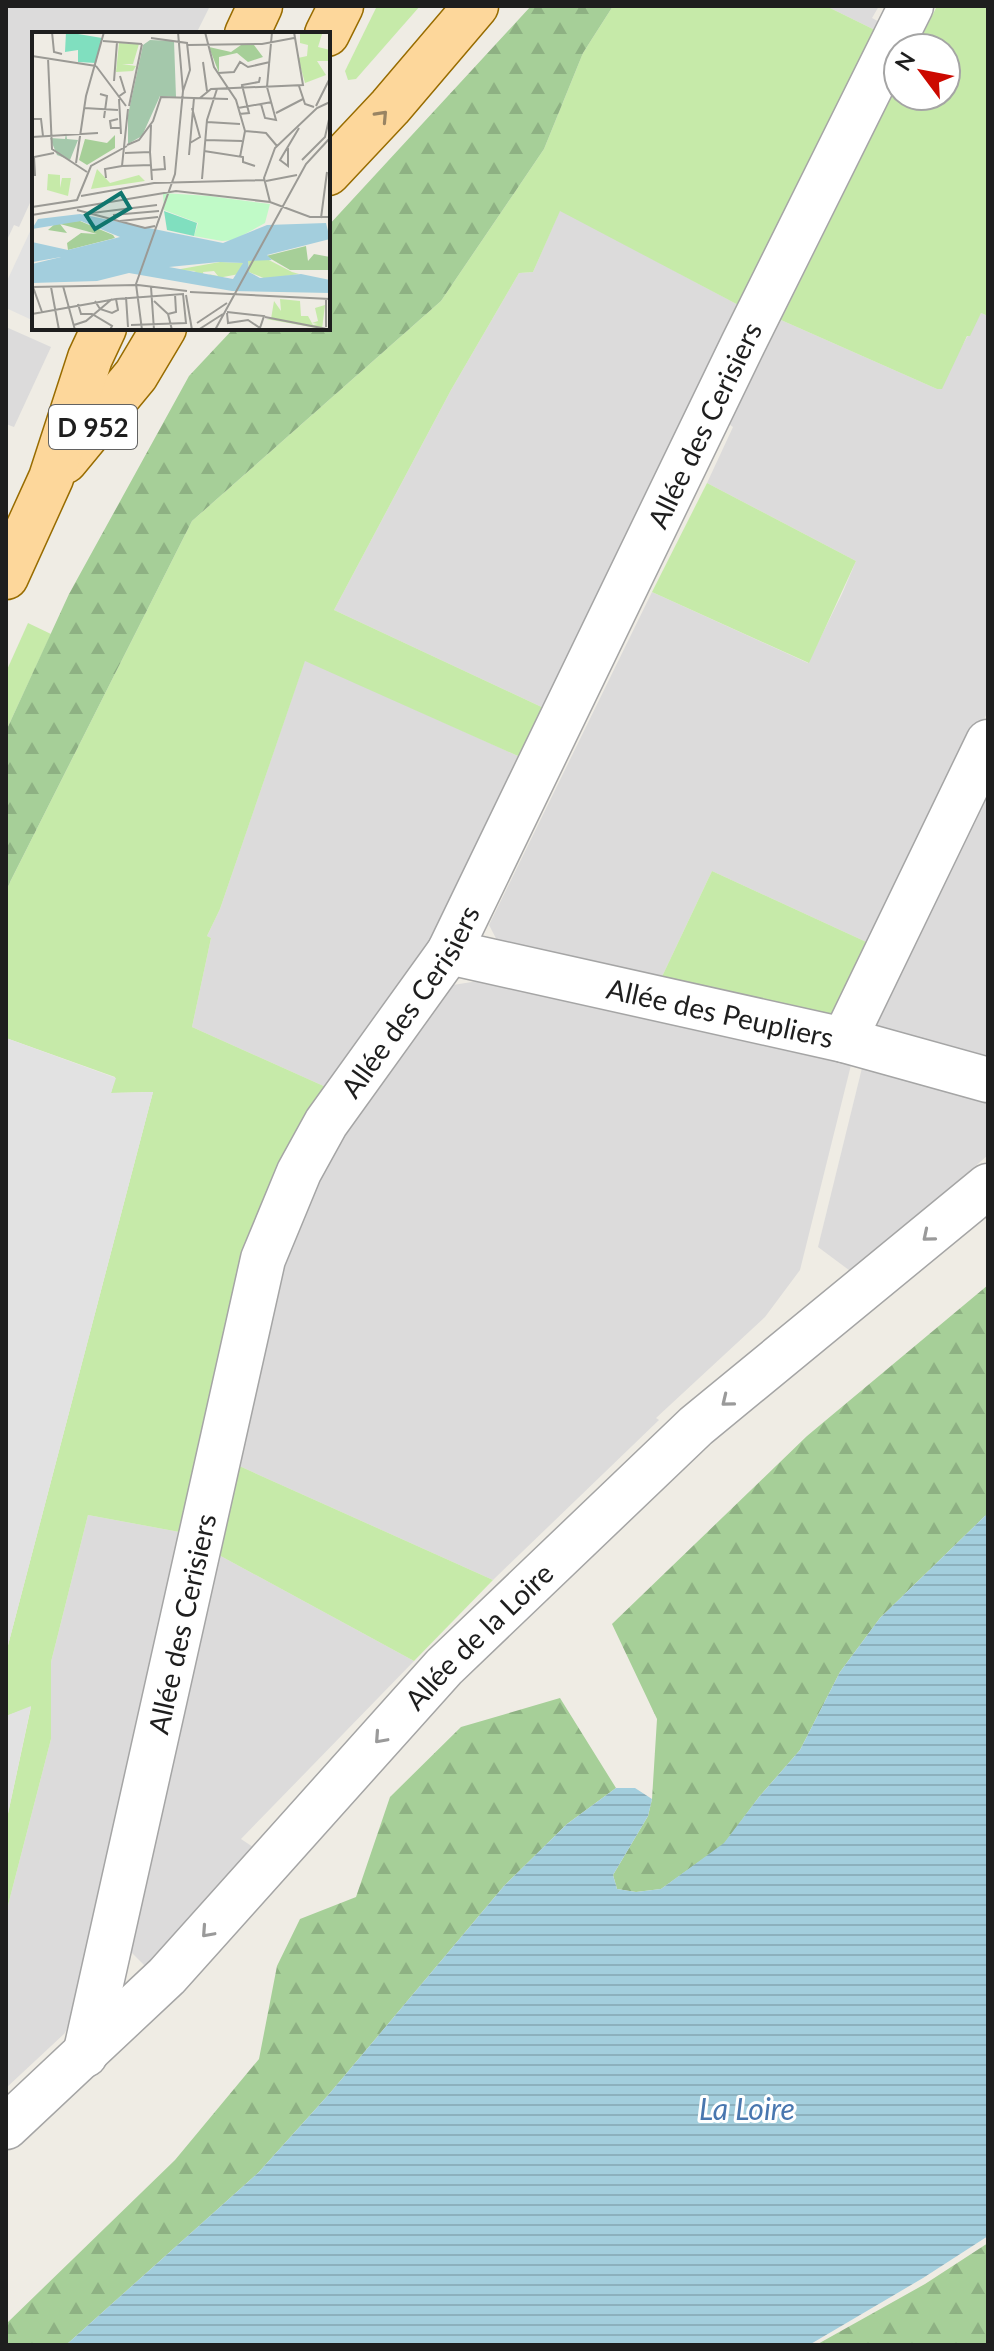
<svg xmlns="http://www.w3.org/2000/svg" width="994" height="2351" viewBox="0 0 994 2351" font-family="Lato,sans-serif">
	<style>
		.residential { fill: #dcdbdb }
		.grass { fill: #c6eaa9 }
		.forest { fill: url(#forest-firs) }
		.parking { fill: #e2e2e2 }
		.water { fill: url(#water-rules) }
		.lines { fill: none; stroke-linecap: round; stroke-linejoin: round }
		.street-casing { stroke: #a5a5a5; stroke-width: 47 }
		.primary-casing { stroke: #986c00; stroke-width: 47 }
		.street { stroke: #fff; stroke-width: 44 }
		.primary { stroke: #fdd79b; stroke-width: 44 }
		.oneway { stroke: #998463 }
		.oneway2 { stroke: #9a9a9a }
		.labels { text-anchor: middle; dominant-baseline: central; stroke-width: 6; stroke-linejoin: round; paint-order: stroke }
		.shield { fill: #fff; stroke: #626262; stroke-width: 2 }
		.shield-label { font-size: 26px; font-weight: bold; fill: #1e1e1e }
		.street-label { font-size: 28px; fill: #1e1e1e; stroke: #fff }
		.water-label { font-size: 30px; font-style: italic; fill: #4977af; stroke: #fff }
		.inset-road { fill: none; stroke: #9b9a95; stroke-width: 2 }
		.view { fill: #0f766e; fill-opacity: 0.15; stroke: #0f766e; stroke-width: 4 }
		.inset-edge { fill: none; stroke: #1e1e1e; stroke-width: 4 }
	</style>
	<defs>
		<pattern id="forest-firs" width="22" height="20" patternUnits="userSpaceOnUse" patternTransform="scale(2)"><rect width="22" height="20" fill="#a6cf98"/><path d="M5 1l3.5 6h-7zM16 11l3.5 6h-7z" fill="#8eb183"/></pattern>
		<pattern id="water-rules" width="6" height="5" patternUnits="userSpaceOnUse" patternTransform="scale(2)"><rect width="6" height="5" fill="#a3cedd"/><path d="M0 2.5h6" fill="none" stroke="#8cb0bd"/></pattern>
	</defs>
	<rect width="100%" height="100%" fill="#efece4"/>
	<g class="residential">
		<polygon points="6,6 210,6 196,34 34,34 34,194 19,227 14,225 6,242"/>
		<polygon points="826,6 879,6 872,18 887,26 883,34"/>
		<polygon points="560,210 746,309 550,711 334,610 451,390 519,273 533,272"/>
		<polygon points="981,313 988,316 988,711 875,946 712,871 659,983 500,946 489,925 652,592 808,663 842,594 856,561 707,483 733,427 729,424 781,320 937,389"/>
		<polygon points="6,327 51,347 14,427 6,424"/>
		<polygon points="305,660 527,760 455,905 328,1088 192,1027 211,938 207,936 220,909"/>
		<polygon points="988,791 988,1062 874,1027"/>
		<polygon points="478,981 851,1065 800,1270 765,1317 656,1418 659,1420 493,1580 237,1465 287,1249 333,1151 453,985"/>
		<polygon points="862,1068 988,1096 988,1155 853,1273 818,1247"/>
		<polygon points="88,1515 185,1533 85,1980 65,2033 6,2088 6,1913 51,1739 51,1662"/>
		<polygon points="217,1554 414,1661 241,1839 253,1847 146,1967 125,1946"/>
	</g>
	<g class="grass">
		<polygon points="377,6 420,6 356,79 348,80 345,71"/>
		<polygon points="613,6 826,6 883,34 746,309 560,211 533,272 519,273 451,390 334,610 550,711 527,760 305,661 220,909 207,936 211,938 192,1027 328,1088 185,1533 88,1515 51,1662 51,1739 6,1913 6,1823 31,1707 6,1716 6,1653 153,1092 111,1093 115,1077 6,1038 6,890 192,521 441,301 544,149 583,53"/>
		<polygon points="937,6 988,6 988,316 981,313 970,336 967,336 942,389 937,389 781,320 898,84 898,96 946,96 946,48 916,48"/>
		<polygon points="707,483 856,561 809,663 652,592"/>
		<polygon points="28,623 51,634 6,731 6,672"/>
		<polygon points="712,871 875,946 828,1021 659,983"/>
		<polygon points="237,1465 493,1580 414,1661 217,1554"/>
	</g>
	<g class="forest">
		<polygon points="531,6 613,6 583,53 544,149 441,301 192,521 6,890 6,731 69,594 189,376 234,328 328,328 328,226"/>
		<polygon points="988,1285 988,1513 880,1618 840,1672 800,1750 759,1797 724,1844 661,1889 636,1892 617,1889 613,1875 648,1816 652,1799 657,1719 612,1624 807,1436"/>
		<polygon points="560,1698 616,1788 567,1824 504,1886 330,2093 258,2173 66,2345 6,2345 6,2324 175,2160 259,2059 277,1966 300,1919 356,1897 390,1797 461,1727"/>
		<polygon points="988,2243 988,2345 816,2345 925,2284"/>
	</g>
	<g class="parking">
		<polygon points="34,223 34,321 6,308 6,283"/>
		<polygon points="6,1038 116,1078 111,1093 153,1092 6,1653"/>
		<polygon points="31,1706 6,1823 6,1716"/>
	</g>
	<polygon class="water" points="988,1513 988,2236 923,2278 809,2345 66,2345 258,2173 330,2093 504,1886 567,1824 616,1788 635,1788 652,1799 648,1816 613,1875 617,1889 636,1892 661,1889 724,1843 759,1797 800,1750 840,1672 880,1618"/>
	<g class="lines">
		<g class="street-casing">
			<g id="street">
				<path id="s1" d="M449 952 844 1040 988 1080"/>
				<polyline points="844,1040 988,742"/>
				<path id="s2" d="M85 2055 263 1259 299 1172 326 1123 449 952 743 344 911 6"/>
				<path id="s3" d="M6 2127 167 1976 444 1667 696 1426 988 1186"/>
			</g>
		</g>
		<g class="primary-casing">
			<g id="primary">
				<polyline points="247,34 260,6"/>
				<polyline points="327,34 341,6"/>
				<polyline points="328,173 390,107 476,6"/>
				<polyline points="65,461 136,375 164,328"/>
				<polyline points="6,577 51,478 90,358 104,328"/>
			</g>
		</g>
		<use href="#street" class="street"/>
		<use href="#primary" class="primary"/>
	</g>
	<defs><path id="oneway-chevron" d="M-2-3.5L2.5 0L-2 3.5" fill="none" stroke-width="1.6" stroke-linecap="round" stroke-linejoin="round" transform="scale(2)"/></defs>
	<use class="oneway" href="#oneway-chevron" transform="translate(382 116) rotate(-47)"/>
	<g class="oneway2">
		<use href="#oneway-chevron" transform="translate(928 1236) rotate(140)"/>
		<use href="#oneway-chevron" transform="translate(727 1401) rotate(141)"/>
		<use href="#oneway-chevron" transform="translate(380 1738) rotate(132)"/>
		<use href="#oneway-chevron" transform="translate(207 1932) rotate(132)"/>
	</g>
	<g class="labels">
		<rect class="shield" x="49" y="405" width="88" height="44" rx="6"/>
		<g class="shield-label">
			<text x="93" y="427">D 952</text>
		</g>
		<g class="street-label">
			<text stroke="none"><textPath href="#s2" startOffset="1762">Allée des Cerisiers</textPath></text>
			<text stroke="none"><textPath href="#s2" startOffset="1114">Allée des Cerisiers</textPath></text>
			<text stroke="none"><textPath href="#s1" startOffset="278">Allée des Peupliers</textPath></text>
			<text stroke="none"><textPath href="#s2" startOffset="442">Allée des Cerisiers</textPath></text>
			<text stroke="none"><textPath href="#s3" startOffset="682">Allée de la Loire</textPath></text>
		</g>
		<g class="water-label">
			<text x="747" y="2108">La Loire</text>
		</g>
	</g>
	<g transform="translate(32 32)">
		<rect width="298" height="298" fill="#efece4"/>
		<path d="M268 0H298L290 2 286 15 298 18 297 29H285L294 43 273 51 266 26 275 24 276 13 268 11ZM87 11 107 12 101 32H90L104 34 101 39 84 40ZM65 137 78 151 107 143 113 149 59 157ZM16 142 28 143V156L30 146H39L36 164 15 158ZM233 226 260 240 267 242 234 247 217 240 216 229ZM188 230 211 231 207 242 186 246 176 242 186 244 182 239 171 240 172 245 159 241 164 239 143 238ZM248 267 268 269 269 284H276L281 293 286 292 280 291 286 289 283 276 293 273 290 297 234 287H239L242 269 249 279Z" fill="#c6eaa9"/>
		<path d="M209 13H222L231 25 216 30 205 21 187 25V41L177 15 199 20ZM83 103V116L55 133 47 128 53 107 75 111ZM48 189 81 203 83 206 36 218 35 211 49 201 65 202 28 192 35 201 16 198 25 190ZM274 214 276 229 282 222 298 225V238H258L234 224Z" fill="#a6cf98"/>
		<path d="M118 8 142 9 144 65 128 64 110 104 96 112V83L111 13ZM34 101 35 107 46 108 38 128 25 123 18 106 33 107Z" fill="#a4c8ab"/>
		<path d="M131 161 177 164 238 172 233 191 202 208 190 209 162 204 166 191 132 178Z" fill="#c0fac7"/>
		<path d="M34 0 70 6 64 31 46 30V18L33 20ZM132 179 165 191 162 204 135 198Z" fill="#80dfbf"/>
		<path d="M48 182 191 211 235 193 294 191 298 207 235 223 240 228 216 229 217 240 228 246 269 242 298 248V261L200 259 97 241 65 249 0 251V232L29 225 1 230 0 210 36 218 88 205 49 189 0 197 6 187ZM187 230 211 231 201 247 137 235Z" fill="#a3cedd" fill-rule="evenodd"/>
		<path class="inset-road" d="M20 0 22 20 30 22M173 0 182 35 204 68 213 99M119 6 155 11 158 38 151 59M71 9 110 12M156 13 230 12 262 6M0 24 64 34M16 26 20 117 55 140M171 30 175 59M64 34 94 74M186 41 202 40 208 30 216 35 238 30M82 49 85 10M267 54 273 72 282 75M68 62 75 64 72 86M86 65 93 60 88 44M168 66 179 57 271 53 262 0M87 67 89 102M229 72 233 86 244 88 235 55 240 0M97 74 110 12M284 74 298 46M52 76 86 78M206 76 240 70M96 77 90 134 119 133M244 81 271 67M207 82 217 81 210 53 227 50 228 45M0 87H9L11 104M86 87 78 89 79 96H88M175 90 208 92M213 99 234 101 245 114M0 105 66 101M173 108 210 109M158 111 168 105 160 76M95 113 107 108 121 89 129 65 196 67M256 116V134L248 128 267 96M172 119 211 125V130L223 134M118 120 119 93M93 121 118 120 120 148M157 123 162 66M208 125 213 99M270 128 293 105 298 83M44 131 54 64 72 0M119 138 133 137 132 124M3 144 2 125 22 121M74 146 73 137 90 134M170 147 175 88 185 57M234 149 265 143M49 164 122 151 232 148M238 170 232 146 243 116 285 76 298 70M0 175 45 168 59 134 95 114M45 178 113 196 123 194M60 181 125 173M0 183 144 159 238 170 278 185H298M81 183 127 179M289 186 295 140M88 189 126 185M31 254 43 298M0 255 106 253 155 259M1 255 10 280M19 255 27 298M119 255 122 298M158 260 298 267M154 263 160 298M94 265 96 295M84 267 151 262 154 291 99 293M63 269 68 277 80 281 86 278 84 267M122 269 136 282 140 298M46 272 49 282H60L80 294 78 298M195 280 232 284 228 296M195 281 196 291 216 288 228 296M0 282 84 267M136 282 144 280 143 262M233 285 295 297M165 291 195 271M42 293 54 289 80 267M294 295V267M110 298 104 252 143 142 151 59 146 0M166 298 191 282M183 298 274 132 298 106"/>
		<path class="view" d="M89 161 98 176 63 197 54 183Z"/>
		<rect width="298" height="298" class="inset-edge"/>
	</g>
	<rect width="994" height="2351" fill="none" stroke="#1e1e1e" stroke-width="16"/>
	<g transform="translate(922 72) rotate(302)"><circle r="38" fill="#ffffff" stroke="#a5a5a5" stroke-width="2"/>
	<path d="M0-6L14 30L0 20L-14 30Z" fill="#cc0900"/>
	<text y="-12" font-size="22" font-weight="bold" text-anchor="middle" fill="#1e1e1e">N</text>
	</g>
</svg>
